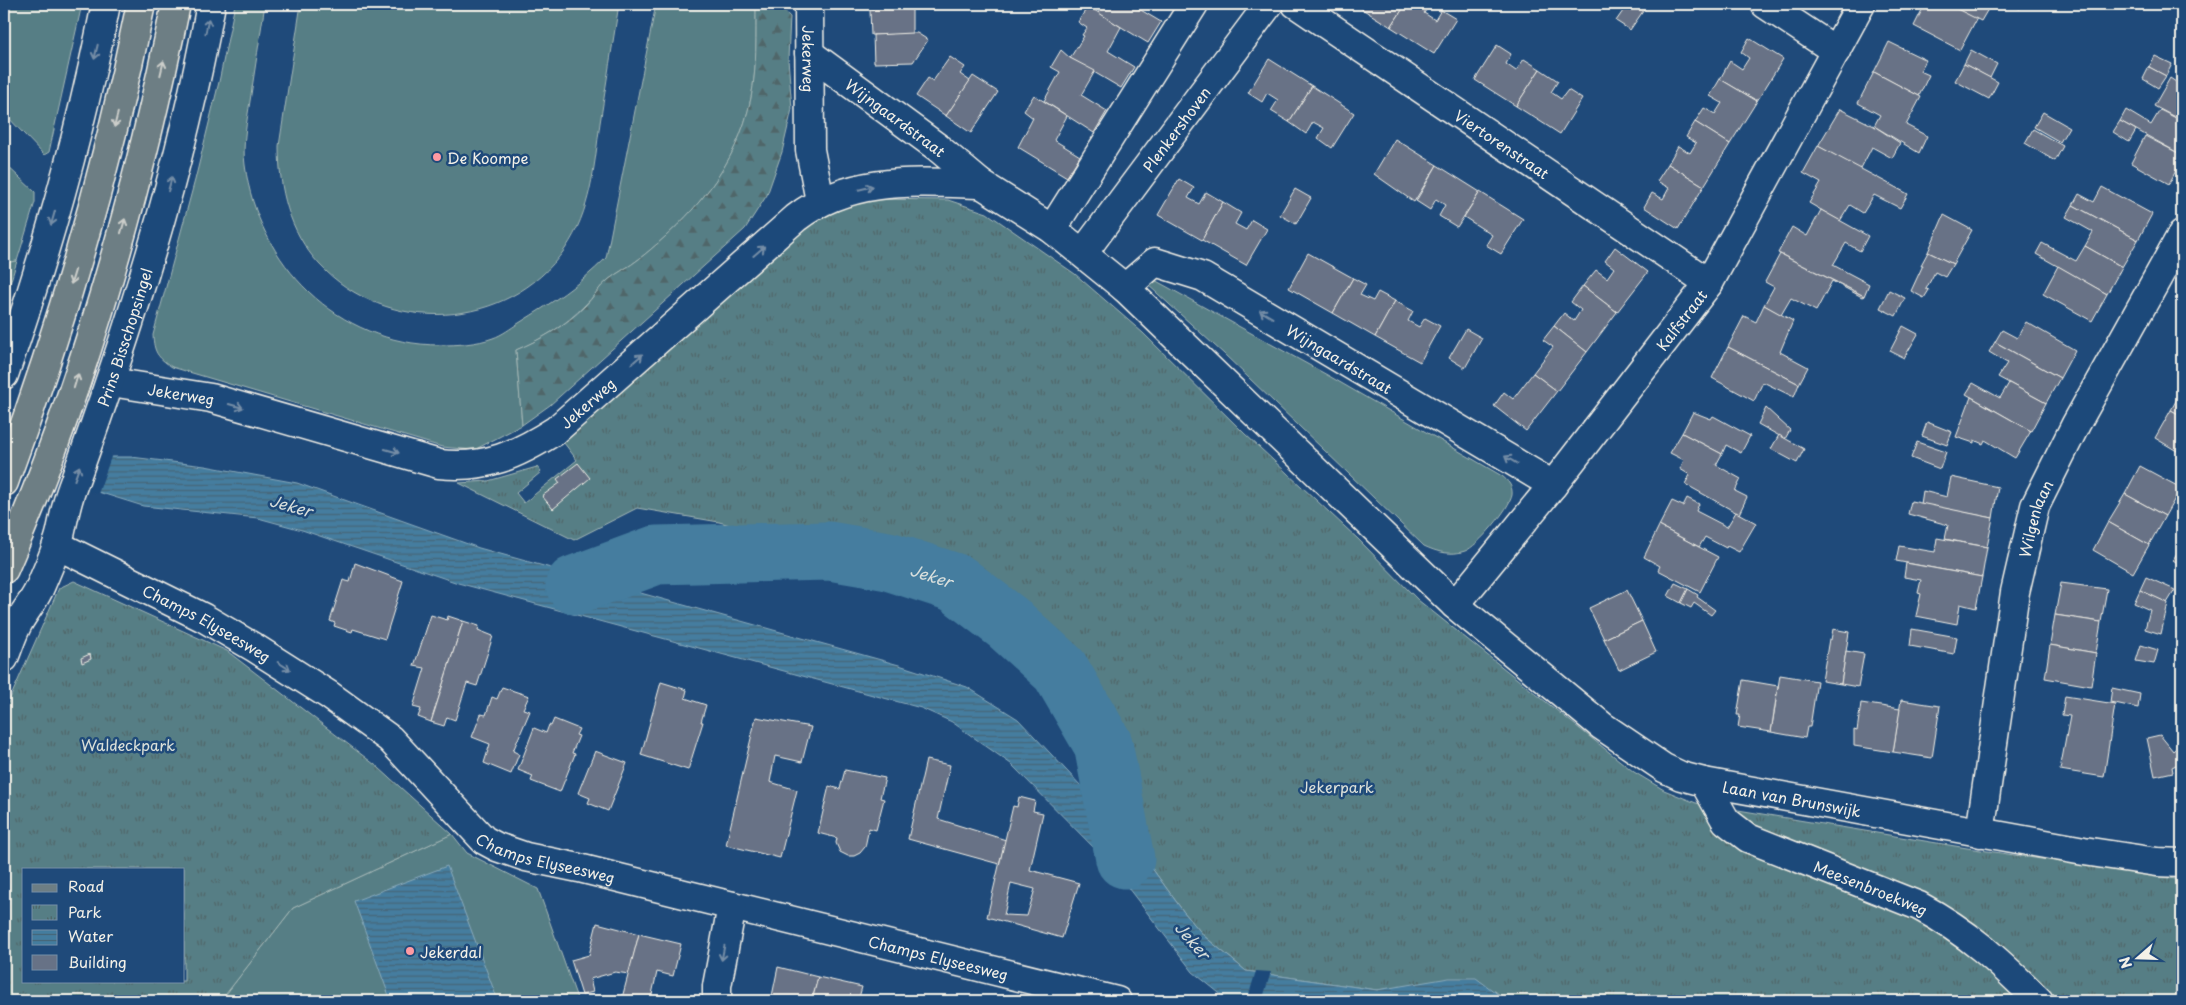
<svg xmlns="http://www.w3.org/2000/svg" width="2186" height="1005" viewBox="0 0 2186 1005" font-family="'Playpen Sans',sans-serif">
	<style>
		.green { fill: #567e85; stroke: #a5b8b6 }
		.forest { fill: url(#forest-firs); stroke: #a5b8b6 }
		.park { fill: url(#park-tufts); stroke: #a5b8b6; fill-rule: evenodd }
		.water { fill: url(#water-rules); stroke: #8aabbc }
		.pier { fill: #1f4a7a }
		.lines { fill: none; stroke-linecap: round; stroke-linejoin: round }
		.river { stroke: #447d9f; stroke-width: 59 }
		.building { fill: #677286; stroke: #f4f1e8; fill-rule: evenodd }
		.minor-casing { stroke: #f4f1e8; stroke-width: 31 }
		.major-casing { stroke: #f4f1e8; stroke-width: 31 }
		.minor { stroke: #1f4a7a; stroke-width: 28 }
		.major { stroke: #6d7e84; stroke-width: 28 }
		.oneway { stroke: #748da6 }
		.oneway2 { stroke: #ccceca }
		.poi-dot { fill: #ff9aa2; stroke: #1f4a7a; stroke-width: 2 }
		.labels { text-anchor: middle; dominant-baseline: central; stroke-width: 5; stroke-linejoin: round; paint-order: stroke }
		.street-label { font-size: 15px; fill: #f4f1e8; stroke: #1f4a7a }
		.poi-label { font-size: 15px; fill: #f4f1e8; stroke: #1f4a7a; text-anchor: start }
		.park-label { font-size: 15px; fill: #dce0d9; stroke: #1f4a7a }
		.water-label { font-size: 16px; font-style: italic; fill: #dae0dd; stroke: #1f4a7a }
	</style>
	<defs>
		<pattern id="forest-firs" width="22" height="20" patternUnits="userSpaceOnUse" patternTransform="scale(1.25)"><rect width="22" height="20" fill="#567e85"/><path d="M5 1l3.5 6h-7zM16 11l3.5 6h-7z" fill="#506669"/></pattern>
		<pattern id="park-tufts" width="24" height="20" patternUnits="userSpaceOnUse" patternTransform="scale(1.25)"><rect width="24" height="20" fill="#567e85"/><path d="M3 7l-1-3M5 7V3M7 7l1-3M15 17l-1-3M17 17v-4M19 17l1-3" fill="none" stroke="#506669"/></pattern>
		<pattern id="water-rules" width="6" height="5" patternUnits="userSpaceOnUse" patternTransform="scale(1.25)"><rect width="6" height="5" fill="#447d9f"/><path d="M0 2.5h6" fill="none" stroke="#466577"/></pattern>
	</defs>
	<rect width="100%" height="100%" fill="#1f4a7a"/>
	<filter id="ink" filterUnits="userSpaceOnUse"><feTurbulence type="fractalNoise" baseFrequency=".02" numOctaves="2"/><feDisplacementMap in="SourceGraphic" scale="10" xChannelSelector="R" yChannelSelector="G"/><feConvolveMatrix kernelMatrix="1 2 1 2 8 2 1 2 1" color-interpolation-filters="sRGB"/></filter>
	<g filter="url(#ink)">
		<g class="green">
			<polygon points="4,4 82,4 49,152 44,155 4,113"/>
			<path d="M235 4H265C260 36 255 69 250 101 247 121 242 145 245 165 258 264 338 345 440 345 457 345 477 344 493 338 502 335 511 328 519 323 553 302 578 286 606 258L656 4H756C756 35 757 68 751 98 737 167 693 216 639 259 629 267 618 272 608 280 599 287 593 298 585 305 565 326 542 339 516 350L522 425 474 450 442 447 172 367C157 357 154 352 153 335L195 180 219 82Z"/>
			<path d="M301 4H619C613 44 606 83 600 123 594 167 591 211 565 249 508 331 386 336 319 264 289 231 279 189 279 146Z"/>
			<polygon points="4,163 35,192 35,202 17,261 4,263"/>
			<path d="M1151 278 1329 376 1502 476C1508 481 1513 486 1512 495 1510 508 1477 547 1465 551 1451 556 1437 552 1424 546L1224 354 1147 284Z"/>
			<polygon points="452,834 467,853 538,889 578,1001 228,1001 226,994 293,908"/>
		</g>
		<g class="forest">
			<path d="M756 4H778L790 17 788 59 792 109 782 152 767 195 745 229 550 405 522 425 516 350C542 339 565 326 585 306 593 298 599 287 608 280 618 272 629 267 639 259 693 216 737 167 751 98 757 68 756 35 756 4Z"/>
			<polygon points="17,261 4,303 4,263"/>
		</g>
		<g class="park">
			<polygon points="870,199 948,200 987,213 1075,274 1143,333 1245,434 1358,539 1418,600 1634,772 1664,790 1696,803 1967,848 2182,880 2182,1001 1507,1001 1495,991 1406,986 1377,990 1246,971 1204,936 1183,911 1130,838 1107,726 1049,646 981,587 947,570 915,562 762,533 719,522 637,508 574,540 459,483 488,481 537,467 541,472 516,493 524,503 577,460 561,439 776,246 832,210"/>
			<path d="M74 581 227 651 379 768 452 834 293 908 226 994 228 1001H4V712L59 588ZM24 869H184V981H24Z"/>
		</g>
		<g class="water">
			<polygon points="4,416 109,457 131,457 205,466 297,483 479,548 899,665 967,687 1018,719 1130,838 1183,911 1204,936 1246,971 1377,990 1449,978 1476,978 1507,1001 1229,1001 1193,972 1108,862 1011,764 952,722 921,708 458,583 302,530 258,518 143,506 95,491"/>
			<polygon points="447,866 498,1001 391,1001 354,901"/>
		</g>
		<g class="pier">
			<polygon points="4,414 112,454 98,494 4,469"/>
			<polygon points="1256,971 1271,972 1262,1001 1247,1001"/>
		</g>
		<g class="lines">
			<path class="river" id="s1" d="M575 585 656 555 829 551 888 561 956 583 1008 623 1060 670 1103 744 1125 859"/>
		</g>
		<g class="building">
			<polygon points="873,4 916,4 916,6 873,7"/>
			<polygon points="1103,4 1136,4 1134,6 1161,22 1148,43 1098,13"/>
			<polygon points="1354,4 1406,4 1391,27"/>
			<polygon points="1406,4 1430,4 1424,13 1435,20 1441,10 1456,19 1434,54 1391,27"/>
			<polygon points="1611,4 1648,4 1630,30 1616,21 1623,11"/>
			<polygon points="1925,4 1947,4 1977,18 1960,50 1914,26"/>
			<polygon points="1947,4 1991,4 1981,21"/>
			<polygon points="2010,4 2022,4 2020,9"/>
			<polygon points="912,6 912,34 871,35 870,10 873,10 873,7"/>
			<polygon points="1088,6 1121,27 1108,51 1134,67 1121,88 1070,58 1084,36 1082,35 1087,28 1078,22"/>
			<polygon points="912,33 917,33 928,40 913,62 874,63 873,35"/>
			<polygon points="1749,38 1783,59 1757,101 1720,79 1730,61 1742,69 1749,58 1741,52"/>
			<polygon points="1889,42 1926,60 1920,71 1929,75 1919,96 1874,72"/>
			<polygon points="1497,45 1511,54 1506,64 1516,71 1524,59 1540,69 1516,106 1475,80"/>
			<polygon points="1061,50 1070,58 1095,71 1081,95 1107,111 1094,133 1044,101 1060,72 1051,67"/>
			<polygon points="1971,50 1997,64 1990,78 1964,64"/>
			<polygon points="2155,56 2172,64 2166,76 2149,67"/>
			<polygon points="950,57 965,67 960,74 970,81 946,116 916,96 928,78 933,81"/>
			<polygon points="1269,59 1312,86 1289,122 1271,111 1278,100 1267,93 1262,102 1248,93"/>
			<polygon points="1964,64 1998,82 1989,99 1955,81"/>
			<polygon points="2149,67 2166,76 2158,88 2143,79"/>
			<polygon points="1540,69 1558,81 1551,92 1561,99 1568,90 1582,99 1560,134 1516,106"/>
			<polygon points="2182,71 2182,86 2176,82"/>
			<polygon points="1874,72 1921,97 1906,125 1927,136 1919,153 1874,126 1880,115 1858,103"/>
			<polygon points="973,76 998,92 971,133 946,116"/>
			<polygon points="2170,78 2182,86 2182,121 2154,106"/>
			<polygon points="1720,79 1757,101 1730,144 1695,122 1704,108 1715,114 1722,103 1710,96"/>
			<polygon points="1312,86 1354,113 1332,148 1318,138 1324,128 1313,122 1306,134 1289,122"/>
			<polygon points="1034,95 1067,116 1054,140 1080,156 1067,177 1018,147 1033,118 1024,111"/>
			<polygon points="1840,109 1874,126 1900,143 1892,158 1872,147 1860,170 1818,146"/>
			<polygon points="2126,110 2151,125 2160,110 2182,121 2182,155 2120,121"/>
			<polygon points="2043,112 2069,127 2060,142 2034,127"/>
			<polygon points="2120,121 2136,130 2129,142 2113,132"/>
			<polygon points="1695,122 1730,144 1704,186 1668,164 1678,146 1690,153 1696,143 1686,137"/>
			<polygon points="2033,129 2063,146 2055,161 2025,143"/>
			<polygon points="2145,136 2182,155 2182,159 2169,184 2131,163"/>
			<polygon points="1395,139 1437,165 1414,202 1374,174"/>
			<polygon points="1818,146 1908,194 1900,208 1874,195 1863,213 1850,205 1840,221 1809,203 1821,183 1803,173"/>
			<polygon points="1668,164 1704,186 1678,229 1644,207 1652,193 1663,199 1669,188 1657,181"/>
			<polygon points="1437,165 1480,192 1457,227 1439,216 1445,205 1436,199 1430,210 1416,201"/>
			<polygon points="1179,179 1194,188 1188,198 1199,204 1206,192 1223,202 1202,240 1158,215"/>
			<polygon points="2102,187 2152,214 2138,240 2073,205 2079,194 2094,202"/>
			<polygon points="1295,189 1311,198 1296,224 1280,215"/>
			<polygon points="1480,192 1523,219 1501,254 1486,245 1492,235 1464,217"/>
			<polygon points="1223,202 1241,213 1235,224 1246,230 1252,220 1267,229 1246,265 1202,240"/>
			<polygon points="2073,205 2138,240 2122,267 2085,246 2093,232 2066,217"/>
			<polygon points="1821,210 1868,236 1860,251 1846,243 1833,265 1869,284 1864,296 1778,253 1792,227 1807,236"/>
			<polygon points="1944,215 1972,230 1953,264 1928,252"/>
			<polygon points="2042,243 2076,261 2085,246 2122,267 2107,294 2036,254"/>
			<polygon points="1615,247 1648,272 1617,312 1583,286 1596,270 1607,278 1614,268 1605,261"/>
			<polygon points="1928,252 1953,264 1945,277 1935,272 1926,289 1929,290 1924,298 1911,291 1923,265 1921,265"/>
			<polygon points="1308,253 1353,278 1333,313 1289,288"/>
			<polygon points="1780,254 1864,296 1862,297 1832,281 1816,311 1791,298 1781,315 1764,305 1774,287 1765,282"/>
			<polygon points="2058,266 2107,294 2092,321 2043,294"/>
			<polygon points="1353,278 1366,285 1360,295 1373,301 1378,292 1395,301 1375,337 1333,313"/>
			<polygon points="1583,286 1617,312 1587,352 1554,326 1564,313 1574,321 1581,310 1571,302"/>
			<polygon points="1889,290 1905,298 1896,316 1880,308"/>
			<polygon points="1395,301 1413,311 1408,321 1419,327 1425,318 1440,326 1420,362 1375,337"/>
			<polygon points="1764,305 1793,321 1780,352 1808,367 1799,384 1728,347 1744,316 1756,322"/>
			<polygon points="2026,322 2075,350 2060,378 1995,342 2002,330 2017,338"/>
			<polygon points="1554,326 1587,352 1557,391 1533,373 1553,347 1543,340"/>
			<polygon points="1903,326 1918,334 1904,358 1890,351"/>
			<polygon points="1466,329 1482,338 1465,368 1449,358"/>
			<polygon points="1995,342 2060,378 2046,403 1998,377 2007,363 1989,352"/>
			<polygon points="1728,347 1799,384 1794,397 1763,382 1754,401 1712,378"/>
			<polygon points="1533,373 1557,391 1526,431 1494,406 1504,392 1513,399"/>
			<polygon points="1973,383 2000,398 2009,383 2046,403 2031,431 1966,394"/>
			<polygon points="2182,390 2182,416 2171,410"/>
			<polygon points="1971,397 2031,431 2015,458 1985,440 1983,444 1974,440 1974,443 1956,437"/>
			<polygon points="1766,408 1790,430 1785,439 1758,424"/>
			<polygon points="2171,410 2182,416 2182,454 2155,438"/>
			<polygon points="1693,412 1711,419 1713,416 1715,417 1750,436 1741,453 1726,445 1722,454 1682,433"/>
			<polygon points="1927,422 1952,432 1947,445 1922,436"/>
			<polygon points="1682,433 1722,454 1716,465 1741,479 1735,491 1747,497 1739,514 1685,484 1690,475 1680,469 1684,460 1670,453"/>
			<polygon points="1779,435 1804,449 1797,463 1771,449"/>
			<polygon points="1917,442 1946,452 1940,469 1911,458"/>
			<polygon points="578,463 590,478 553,509 542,496 560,483 557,479"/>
			<polygon points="2140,466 2181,488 2165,516 2125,494"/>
			<polygon points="1951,477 1998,487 1993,518 1921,504 1923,491 1947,497"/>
			<polygon points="2125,494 2165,516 2149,545 2108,522"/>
			<polygon points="1687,498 1699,504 1696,511 1727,527 1736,512 1756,523 1739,552 1727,546 1726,548 1705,537 1699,547 1659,526 1672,501 1683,506"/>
			<polygon points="1911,501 1993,518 1987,547 1945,539 1948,525 1908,514"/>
			<polygon points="2108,522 2149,545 2133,573 2093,550"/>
			<polygon points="1659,526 1718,557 1700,592 1658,570 1660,566 1644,557"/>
			<polygon points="1937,538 1987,547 1982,577 1896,561 1899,546 1935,552"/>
			<polygon points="2182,544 2182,566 2173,560"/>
			<polygon points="355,563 403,581 385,639 353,629 352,632 334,626 335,623 330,621 343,580 350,582"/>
			<polygon points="1906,563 1982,577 1976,608 1960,604 1957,624 1916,616 1921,594 1918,593 1921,580 1904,577"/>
			<polygon points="2146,577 2175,590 2167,603 2140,590"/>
			<polygon points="1675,583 1688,589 1681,603 1668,596"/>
			<polygon points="2061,583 2107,589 2101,622 2055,615"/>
			<polygon points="1688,589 1698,595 1697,597 1715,610 1711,615 1694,603 1691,608 1681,603"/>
			<polygon points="1627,590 1642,621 1604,639 1589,608"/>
			<polygon points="2140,590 2168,603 2161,634 2145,629 2150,610 2134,603"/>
			<polygon points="431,615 447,620 448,616 463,621 431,722 418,717 421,709 413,707 425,668 414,666"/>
			<polygon points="2055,615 2101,622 2096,653 2050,645"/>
			<polygon points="463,621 479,626 478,630 493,636 477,686 467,683 455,720 447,717 444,726 431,722"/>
			<polygon points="1642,621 1656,652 1619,670 1604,639"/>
			<polygon points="1833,629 1849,632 1841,684 1822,681 1829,639 1831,640"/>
			<polygon points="1912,629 1957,637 1954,654 1910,646"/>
			<polygon points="2050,645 2096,653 2091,686 2045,678"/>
			<polygon points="2141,645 2158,650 2154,664 2136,661"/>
			<polygon points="1846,651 1864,654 1858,687 1841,684"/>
			<polygon points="90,654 91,659 82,663 81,658"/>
			<polygon points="1780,675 1817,681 1810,727 1807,727 1805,738 1771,732"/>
			<polygon points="1743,680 1778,686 1771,732 1738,727 1740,715 1737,715"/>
			<polygon points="661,682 687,690 685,698 706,705 701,722 703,722 688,770 641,755"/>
			<polygon points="502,687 529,696 523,709 530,711 513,751 519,754 511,774 484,763 490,744 472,737 481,714 486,715 492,697 497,699"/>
			<polygon points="2112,688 2140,694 2138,708 2110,702"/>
			<polygon points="2065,696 2115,704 2104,777 2060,770 2070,716 2062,715"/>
			<polygon points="1901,700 1940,706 1932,758 1893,752"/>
			<polygon points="1861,703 1900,709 1893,752 1854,746 1854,730 1857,731"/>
			<polygon points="756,717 811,727 802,762 775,756 770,782 797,790 780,858 726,845"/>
			<polygon points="554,719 579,729 576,735 579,736 572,753 575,754 560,792 531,781 533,776 518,770 534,728 546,733 549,725 551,726"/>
			<polygon points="2160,735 2173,751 2182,743 2182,770 2178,764 2172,767 2173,772 2155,776 2147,738"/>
			<polygon points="595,751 627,763 608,811 588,803 590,798 578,793"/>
			<polygon points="926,760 950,765 938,819 1006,840 999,864 908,839"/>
			<polygon points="845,770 885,778 880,798 884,799 876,830 869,828 865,847 860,853 854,856 848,856 840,852 836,843 837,838 818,833 829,786 840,789"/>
			<path d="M1019 797 1035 801 1033 811 1043 813 1030 870 1079 883 1062 938 987 917 1013 806 1017 807ZM1011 883 1035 889 1027 916 1004 915Z"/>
			<polygon points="597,923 639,934 629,974 615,972 590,979 593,992 582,995 571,960 589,955"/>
			<polygon points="639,934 681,944 673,976 657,972 651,999 642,1001 622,998"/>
			<polygon points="778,967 818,977 812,1001 771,1001"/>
			<polygon points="818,977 862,987 858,1001 812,1001"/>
			<polygon points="902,998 918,1001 902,1001"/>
		</g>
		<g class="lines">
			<g class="minor-casing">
				<g id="minor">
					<path id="s2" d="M809 4 810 150 820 201"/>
					<path id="s3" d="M1296 4 1709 283"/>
					<polyline points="1765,4 1836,51"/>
					<path id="s4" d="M809 53 937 147 981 184 1052 229 1125 288 1455 605 1602 726 1664 768 1681 776 1704 782 2084 851 2157 862 2182 863"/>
					<polyline points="1052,229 1194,4"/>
					<path id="s5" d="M1083 253 1269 4"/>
					<path id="s6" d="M1125 288 1155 262 1203 277 1553 485"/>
					<path d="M4 375C46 254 81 130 106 4"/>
					<path id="s7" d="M111 382 211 398 439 464C486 469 517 455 556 430L796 218C850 176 916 182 981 184"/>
					<path id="s8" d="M57 545 204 618 255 648 329 695 390 739 484 840 497 847 526 857 579 868 1117 1001"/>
					<path id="s9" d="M1455 605 1553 485 1709 283 1861 4"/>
					<path id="s10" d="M4 658C9 646 13 631 20 620 27 608 36 598 41 585 48 568 57 549 61 531 64 517 66 505 71 491 129 332 181 171 211 4"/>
					<path id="s11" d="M1704 782 1726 821 1748 838 1919 906C1969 933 1999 961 2039 1001"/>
					<path id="s12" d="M1980 833 2015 592 2035 506 2076 424 2182 234"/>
					<polyline points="717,1001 717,986 732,906"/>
				</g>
			</g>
			<g class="major-casing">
				<g id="major">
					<path d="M4 482C62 326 108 167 141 4"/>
					<path d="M4 569C83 389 137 197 176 4"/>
				</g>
			</g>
			<use href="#minor" class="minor"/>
			<use href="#major" class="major"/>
		</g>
		<defs><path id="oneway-shaft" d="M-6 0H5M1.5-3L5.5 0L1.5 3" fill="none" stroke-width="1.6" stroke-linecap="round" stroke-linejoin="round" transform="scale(1.25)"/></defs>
		<g class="oneway">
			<use href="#oneway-shaft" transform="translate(207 26) rotate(-78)"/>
			<use href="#oneway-shaft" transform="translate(96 52) rotate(103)"/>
			<use href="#oneway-shaft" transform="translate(170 184) rotate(-75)"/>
			<use href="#oneway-shaft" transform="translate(866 188) rotate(-13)"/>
			<use href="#oneway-shaft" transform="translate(53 218) rotate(106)"/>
			<use href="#oneway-shaft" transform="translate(759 251) rotate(-41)"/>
			<use href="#oneway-shaft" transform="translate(1266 314) rotate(-149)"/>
			<use href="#oneway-shaft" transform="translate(637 359) rotate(-41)"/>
			<use href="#oneway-shaft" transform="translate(236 406) rotate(16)"/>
			<use href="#oneway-shaft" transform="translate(392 451) rotate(16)"/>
			<use href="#oneway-shaft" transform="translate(1511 460) rotate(-149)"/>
			<use href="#oneway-shaft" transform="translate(77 473) rotate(-70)"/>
			<use href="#oneway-shaft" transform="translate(284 666) rotate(32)"/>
			<use href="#oneway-shaft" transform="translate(723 953) rotate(101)"/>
		</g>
		<g class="oneway2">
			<use href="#oneway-shaft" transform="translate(162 68) rotate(-77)"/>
			<use href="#oneway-shaft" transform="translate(116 120) rotate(104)"/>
			<use href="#oneway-shaft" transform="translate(123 226) rotate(-74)"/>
			<use href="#oneway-shaft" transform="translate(73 277) rotate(107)"/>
			<use href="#oneway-shaft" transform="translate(76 381) rotate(-73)"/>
		</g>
	</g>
	<g class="poi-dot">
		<circle cx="437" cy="157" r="5"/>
		<circle cx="410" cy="951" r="5"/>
	</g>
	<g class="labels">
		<g class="street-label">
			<text stroke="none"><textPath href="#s2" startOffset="55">Jekerweg</textPath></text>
			<text stroke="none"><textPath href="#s4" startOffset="108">Wijngaardstraat</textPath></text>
			<text stroke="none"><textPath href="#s5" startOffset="155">Plenkershoven</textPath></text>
			<text stroke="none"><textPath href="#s3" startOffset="249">Viertorenstraat</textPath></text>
			<text stroke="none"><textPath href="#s9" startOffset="364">Kalfstraat</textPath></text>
			<text stroke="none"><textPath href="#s10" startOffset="344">Prins Bisschopsingel</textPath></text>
			<text stroke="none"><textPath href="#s6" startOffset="249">Wijngaardstraat</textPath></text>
			<text stroke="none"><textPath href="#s7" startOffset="71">Jekerweg</textPath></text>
			<text stroke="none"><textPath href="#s7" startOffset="505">Jekerweg</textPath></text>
			<text stroke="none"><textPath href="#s12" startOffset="320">Wilgenlaan</textPath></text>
			<text stroke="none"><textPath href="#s8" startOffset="169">Champs Elyseesweg</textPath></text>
			<text stroke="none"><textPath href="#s4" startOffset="1249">Laan van Brunswijk</textPath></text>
			<text stroke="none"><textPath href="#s8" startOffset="589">Champs Elyseesweg</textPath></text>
			<text stroke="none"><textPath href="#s11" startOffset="205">Meesenbroekweg</textPath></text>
			<text stroke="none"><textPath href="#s8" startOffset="994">Champs Elyseesweg</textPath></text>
		</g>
		<g class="poi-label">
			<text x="447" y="157">De Koompe</text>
			<text x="420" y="951">Jekerdal</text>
		</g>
		<g class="park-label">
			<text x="128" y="744">Waldeckpark</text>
			<text x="1337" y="786">Jekerpark</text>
		</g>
		<g class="water-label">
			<text transform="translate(291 505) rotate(16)">Jeker</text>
			<text stroke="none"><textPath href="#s1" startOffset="365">Jeker</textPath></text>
			<text transform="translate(1193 940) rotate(49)">Jeker</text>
		</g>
	</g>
	<rect width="2186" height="1005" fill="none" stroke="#1f4a7a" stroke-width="20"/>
	<rect x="10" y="10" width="2166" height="985" fill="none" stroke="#f4f1e8" stroke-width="2" filter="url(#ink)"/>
	<rect x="22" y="868" width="162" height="115" fill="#1f4a7a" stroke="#748da6"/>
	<rect x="32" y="884" width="25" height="8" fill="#6d7e84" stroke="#748da6"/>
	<text x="68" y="892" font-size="15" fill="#f4f1e8">Road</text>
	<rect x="32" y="905" width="25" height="15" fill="url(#park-tufts)" stroke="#748da6"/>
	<text x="68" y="918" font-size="15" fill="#f4f1e8">Park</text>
	<rect x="32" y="930" width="25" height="15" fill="url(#water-rules)" stroke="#748da6"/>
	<text x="68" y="942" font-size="15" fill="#f4f1e8">Water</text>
	<rect x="32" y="955" width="25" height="15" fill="#677286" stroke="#748da6"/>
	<text x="68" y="968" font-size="15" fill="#f4f1e8">Building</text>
	<g transform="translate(2138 958) rotate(250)" stroke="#1f4a7a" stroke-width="4" paint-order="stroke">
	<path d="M0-4L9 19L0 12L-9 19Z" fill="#f4f1e8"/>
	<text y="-8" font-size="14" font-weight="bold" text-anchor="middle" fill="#f4f1e8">N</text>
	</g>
</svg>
